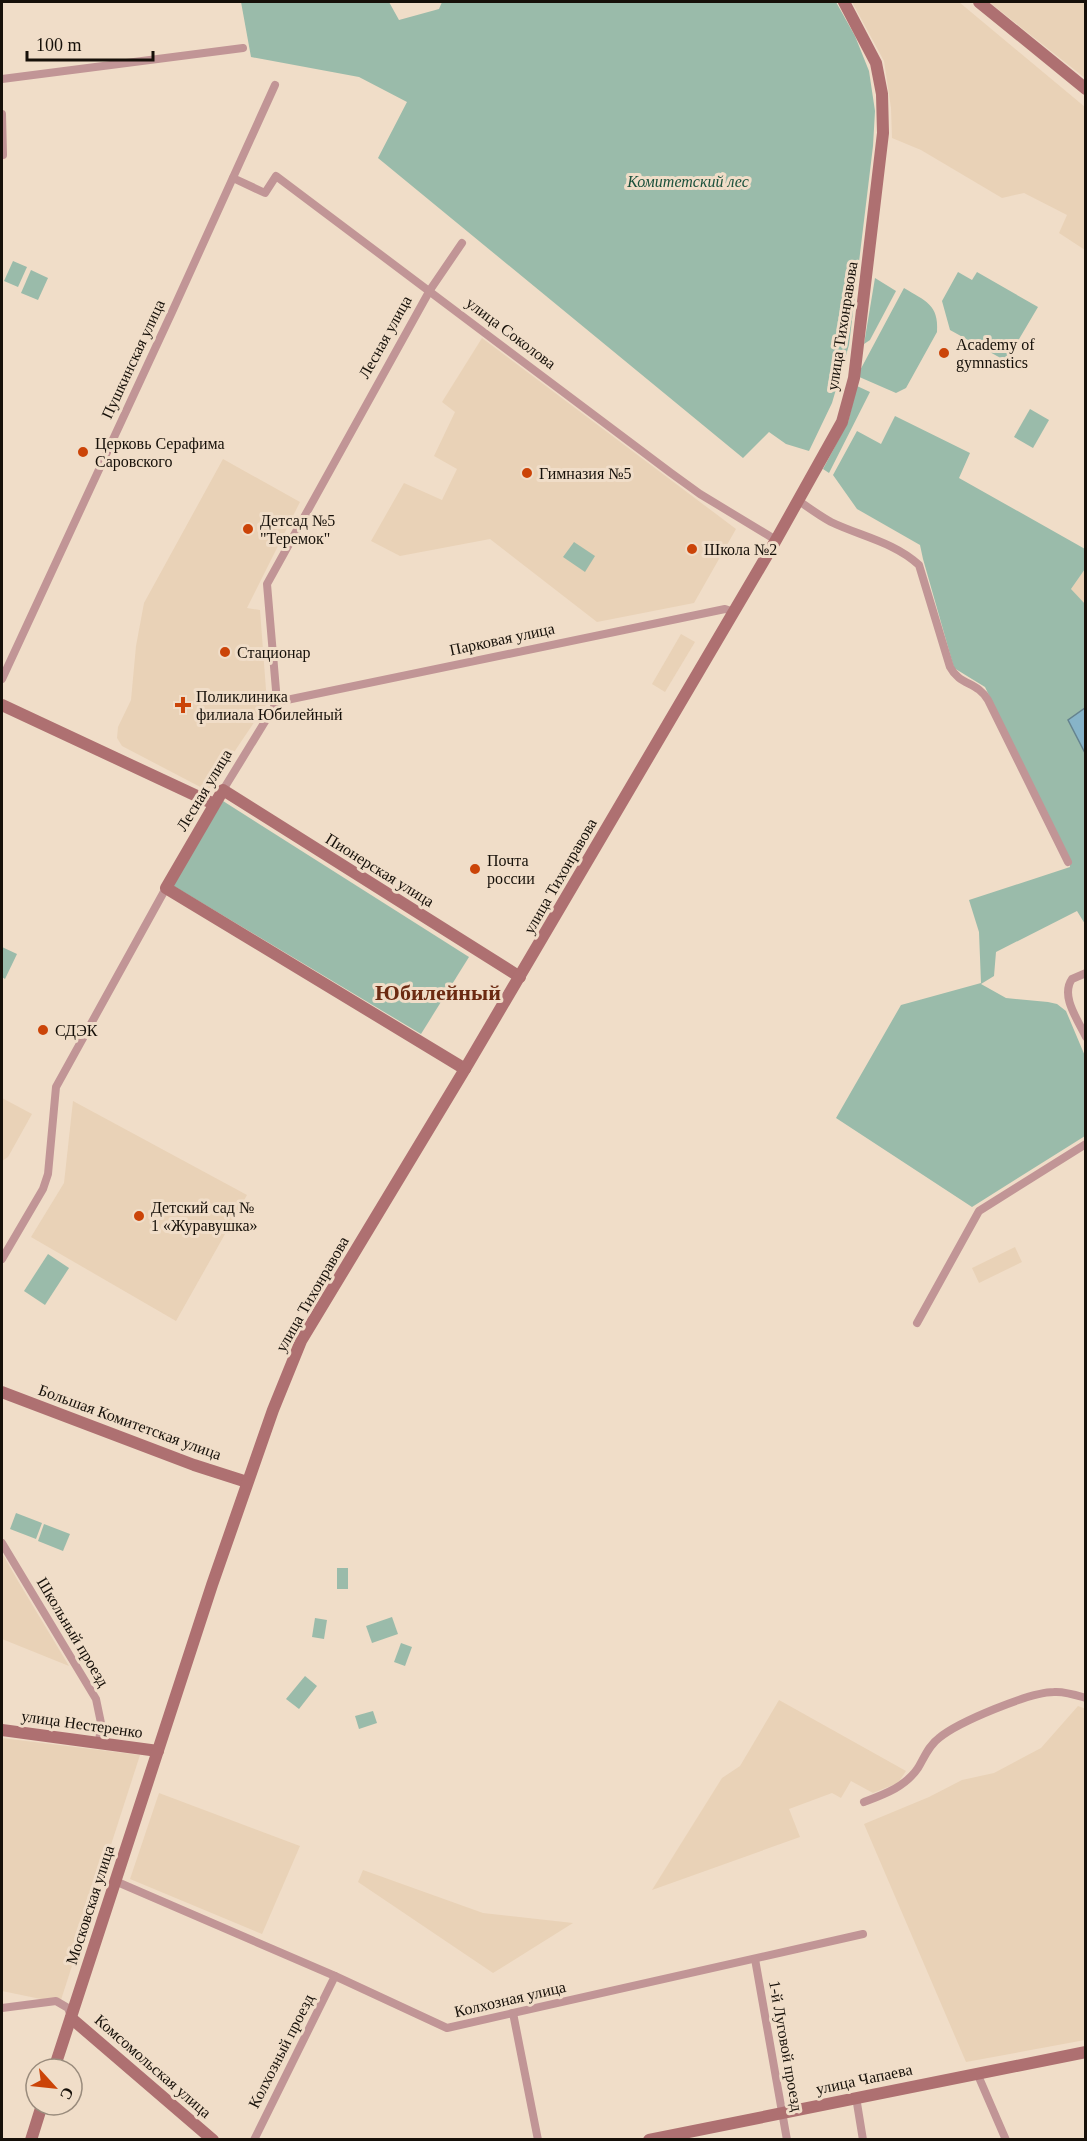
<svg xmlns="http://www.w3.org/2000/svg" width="1087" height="2141" viewBox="0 0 1087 2141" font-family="Georgia,serif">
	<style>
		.built { fill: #e9d2b7 }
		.green { fill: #9abbaa }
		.water { fill: #87b4c8; stroke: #65838f; stroke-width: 1.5 }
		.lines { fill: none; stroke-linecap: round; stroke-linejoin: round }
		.street { stroke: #c19596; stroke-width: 8 }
		.secondary { stroke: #ae7071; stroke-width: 12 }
		.poi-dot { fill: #cb4408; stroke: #f0ddc8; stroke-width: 2 }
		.labels { text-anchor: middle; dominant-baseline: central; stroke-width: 6; stroke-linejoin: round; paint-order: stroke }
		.park-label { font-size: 16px; font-style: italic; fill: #1b513c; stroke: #f0ddc8 }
		.street-label { font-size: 16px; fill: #161009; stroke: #f0ddc8 }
		.poi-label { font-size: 16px; fill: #161009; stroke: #f0ddc8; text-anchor: start }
		.district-label { font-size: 22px; font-weight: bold; fill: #6b2a12; stroke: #f0ddc8 }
	</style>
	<rect width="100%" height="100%" fill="#f0ddc8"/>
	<g class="built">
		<polygon points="852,2 959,2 1085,107 1085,250 1059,233 1067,215 1024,193 1002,198 921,150 892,138 891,108 884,61"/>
		<polygon points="989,2 1085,2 1085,78"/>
		<polygon points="482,338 736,529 694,603 597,622 490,539 400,556 371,541 404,483 442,500 457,469 434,456 455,412 442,402"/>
		<polygon points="223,459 300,502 247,608 260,610 267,703 208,791 122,746 117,738 118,727 131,700 136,646 144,603"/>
		<polygon points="1085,569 1085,605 1071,589"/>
		<polygon points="681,634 695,642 665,692 652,684"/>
		<polygon points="2,1098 32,1114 8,1157 2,1161"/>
		<polygon points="73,1101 247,1195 176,1321 31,1237 64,1183"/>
		<polygon points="1015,1247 1022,1262 979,1283 972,1268"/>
		<polygon points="2,1553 18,1581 69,1666 2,1639"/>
		<polygon points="779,1700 906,1771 898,1783 873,1793 851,1781 841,1798 832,1793 789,1809 800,1837 652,1890 722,1778 740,1766"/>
		<polygon points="1078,1706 1086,1709 1085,2040 966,2062 864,1824 929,1797 962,1780 994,1773 1041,1748"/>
		<polygon points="2,1738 140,1755 60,2003 2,1991"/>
		<polygon points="159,1793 300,1846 262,1934 130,1879"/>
		<polygon points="363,1870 483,1913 573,1923 493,1973 358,1882"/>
	</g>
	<g class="green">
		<polygon points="241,2 389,2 399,20 439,9 442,2 836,2 855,36 869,71 875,111 873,146 849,345 832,403 809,451 786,444 769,432 743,458 378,158 407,102 359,77 251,57"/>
		<polygon points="13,261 27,267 18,287 4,281"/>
		<polygon points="31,270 48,278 38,300 21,293"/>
		<polygon points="958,272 972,280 977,272 1038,307 1006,361 950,330 942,301"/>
		<polygon points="875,278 896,291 870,340 864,344"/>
		<path d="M904 288C925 301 939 304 937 332L906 388 896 393 857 376Z"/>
		<polygon points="857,386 870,392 829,473 823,469 848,422"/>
		<polygon points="1030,409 1049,420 1033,448 1014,437"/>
		<polygon points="895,416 970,453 959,478 1085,549 1085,569 1071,589 1086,605 1085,924 1077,911 996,952 994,976 981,984 1006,998 1048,1002 1057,1004 1066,1011 1085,1056 1085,1136 972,1207 836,1118 901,1005 981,983 979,932 969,900 1070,867 1069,861 985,687 954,668 923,559 920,545 857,509 833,475 857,431 881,444"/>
		<polygon points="574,542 595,556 585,572 563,557"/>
		<polygon points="223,801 469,957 421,1034 172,885"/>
		<polygon points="2,947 17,954 5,979 2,977"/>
		<polygon points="48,1254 69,1268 45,1305 24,1291"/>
		<polygon points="16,1513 42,1523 36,1539 10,1529"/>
		<polygon points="44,1524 70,1534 63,1551 38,1541"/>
		<rect x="337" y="1568" width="11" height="21"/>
		<polygon points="392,1617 398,1634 372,1643 366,1626"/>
		<polygon points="315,1618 327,1620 324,1639 312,1637"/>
		<polygon points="401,1643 412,1647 405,1666 394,1662"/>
		<polygon points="305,1676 317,1686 299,1709 286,1699"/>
		<polygon points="373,1711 377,1723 359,1729 355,1716"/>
	</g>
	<polygon class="water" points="1085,708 1085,753 1068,720"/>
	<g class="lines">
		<g class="street">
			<polyline points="2,79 243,48"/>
			<polyline points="2,114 3,155"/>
			<polyline points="233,178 265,193 276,176 671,473 700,494 776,540"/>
			<path d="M799 501C809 508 820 516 831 522 860 536 894 542 919 565L950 667C960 686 977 681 988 700L1068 862"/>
			<polyline points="2,679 172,312 275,85"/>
			<polyline points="277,702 725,609 734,612"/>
			<polyline points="223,790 277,702 267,584 430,290 462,243"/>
			<path d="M1086 973 1072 979C1060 996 1078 1020 1086 1037"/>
			<polyline points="2,1259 43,1189 48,1174 56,1087 166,888"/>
			<polyline points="917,1323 979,1211 1086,1144"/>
			<polyline points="2,1543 96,1699 101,1723 99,1743"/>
			<path d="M864 1802C885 1794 905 1787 918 1768 924 1758 929 1745 939 1738 958 1722 1030 1692 1054 1692 1064 1691 1076 1695 1086 1698"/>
			<polyline points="115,1881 335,1976 447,2028 863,1934"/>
			<polyline points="755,1959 787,2140"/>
			<polyline points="2,2008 56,2001 68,2008 71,2016"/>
			<polyline points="513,2013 538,2140"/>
			<polyline points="977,2073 1006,2140"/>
			<polyline points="856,2097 863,2140"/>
			<polyline points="254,2140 335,1976"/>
		</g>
		<g class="secondary">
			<polyline points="979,2 1086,89"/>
			<polyline points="2,705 214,804"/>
			<polyline points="465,1069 166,888 223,790 520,977"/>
			<polyline points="2,1392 194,1465 247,1482"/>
			<polyline points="2,1730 158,1751"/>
			<polyline points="71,2018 213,2140"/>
			<polyline points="54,2069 212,1585 273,1410 301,1341 465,1069 776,540 842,422 854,378 883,133 882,94 876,63 844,2"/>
			<polyline points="31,2140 42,2105"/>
			<polyline points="649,2140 1086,2052"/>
		</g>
	</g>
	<g class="poi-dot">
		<circle cx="944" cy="353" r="6"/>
		<circle cx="83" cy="452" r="6"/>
		<circle cx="527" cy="473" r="6"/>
		<circle cx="248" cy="529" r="6"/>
		<circle cx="692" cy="549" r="6"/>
		<circle cx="225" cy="652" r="6"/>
		<path d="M180 696h6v6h6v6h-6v6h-6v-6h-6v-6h6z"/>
		<circle cx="475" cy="869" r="6"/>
		<circle cx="43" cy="1030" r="6"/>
		<circle cx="139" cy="1216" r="6"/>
	</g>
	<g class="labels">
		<g class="park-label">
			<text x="688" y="181">Комитетский лес</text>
		</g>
		<g class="street-label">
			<text transform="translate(842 326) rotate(-81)">улица Тихонравова</text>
			<text transform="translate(511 333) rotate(37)">улица Соколова</text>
			<text transform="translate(385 337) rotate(-61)">Лесная улица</text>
			<text transform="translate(133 359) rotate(-65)">Пушкинская улица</text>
			<text transform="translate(502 639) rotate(-12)">Парковая улица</text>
			<text transform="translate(204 790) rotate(-59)">Лесная улица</text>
			<text transform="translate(380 870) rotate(32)">Пионерская улица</text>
			<text transform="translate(560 876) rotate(-60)">улица Тихонравова</text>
			<text transform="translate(312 1294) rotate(-60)">улица Тихонравова</text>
			<text transform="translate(130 1422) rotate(20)">Большая Комитетская улица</text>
			<text transform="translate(73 1632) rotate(59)">Школьный проезд</text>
			<text transform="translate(82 1724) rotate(8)">улица Нестеренко</text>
			<text transform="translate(90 1905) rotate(-72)">Московская улица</text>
			<text transform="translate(510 1999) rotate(-13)">Колхозная улица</text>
			<text transform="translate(786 2046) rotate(80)">1-й Луговой проезд</text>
			<text transform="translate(281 2051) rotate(-63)">Колхозный проезд</text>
			<text transform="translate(153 2066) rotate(41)">Комсомольская улица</text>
			<text transform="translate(864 2079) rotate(-12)">улица Чапаева</text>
		</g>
		<g class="poi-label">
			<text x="956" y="344">Academy of<tspan x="956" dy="18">gymnastics</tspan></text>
			<text x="95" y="443">Церковь Серафима<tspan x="95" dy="18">Саровского</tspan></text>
			<text x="539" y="473">Гимназия №5</text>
			<text x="260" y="520">Детсад №5<tspan x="260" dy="18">"Теремок"</tspan></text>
			<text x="704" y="549">Школа №2</text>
			<text x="237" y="652">Стационар</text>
			<text x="196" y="696">Поликлиника<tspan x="196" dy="18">филиала Юбилейный</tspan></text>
			<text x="487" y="860">Почта<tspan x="487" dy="18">россии</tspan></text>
			<text x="55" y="1030">СДЭК</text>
			<text x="151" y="1207">Детский сад №<tspan x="151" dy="18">1 «Журавушка»</tspan></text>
		</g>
		<g class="district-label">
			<text x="438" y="992">Юбилейный</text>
		</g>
	</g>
	<rect width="1087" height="2141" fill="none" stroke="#161009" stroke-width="6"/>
	<g transform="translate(54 2087) rotate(117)"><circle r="28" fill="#f0ddc8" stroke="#998b7c" stroke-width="1.5"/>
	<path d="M0-4.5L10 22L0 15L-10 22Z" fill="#cb4408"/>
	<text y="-9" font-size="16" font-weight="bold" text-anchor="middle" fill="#161009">С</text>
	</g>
	<path d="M27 51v9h126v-9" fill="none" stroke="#161009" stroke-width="3"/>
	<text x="36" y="51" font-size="18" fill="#161009" stroke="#f0ddc8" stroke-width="4.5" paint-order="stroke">100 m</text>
</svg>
